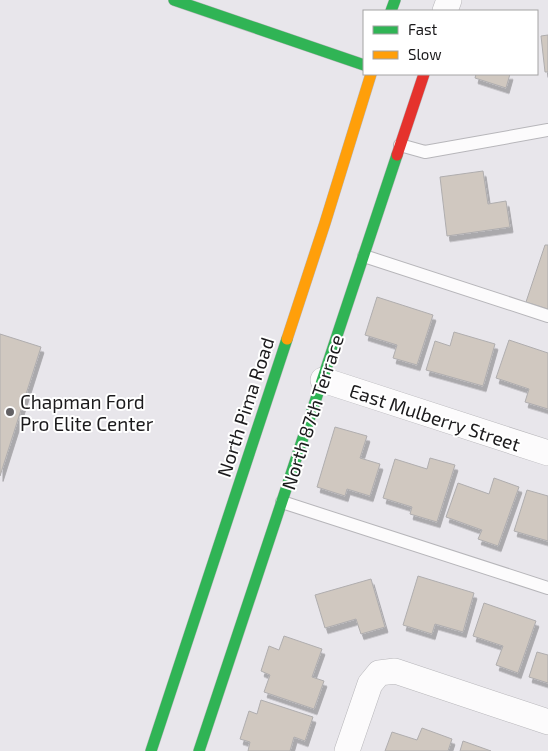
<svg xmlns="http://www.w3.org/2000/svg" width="548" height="751" viewBox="0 0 548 751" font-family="'Exo 2',sans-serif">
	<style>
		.building { fill: #d0c8c0; stroke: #afadae; filter: url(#shadow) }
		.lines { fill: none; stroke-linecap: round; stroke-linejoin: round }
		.lane-casing { stroke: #b7b6ba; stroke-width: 14 }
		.street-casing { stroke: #b7b6ba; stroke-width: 26 }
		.fast-casing { stroke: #b7b6ba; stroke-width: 12 }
		.slow-casing { stroke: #b7b6ba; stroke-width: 12 }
		.jam-casing { stroke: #b7b6ba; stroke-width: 12 }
		.lane { stroke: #fcfbfc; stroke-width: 12 }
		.street { stroke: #fcfbfc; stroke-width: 25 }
		.fast { stroke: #30b455; stroke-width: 11 }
		.slow { stroke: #ff9f0a; stroke-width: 11 }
		.jam { stroke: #e5322d; stroke-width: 11 }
		.poi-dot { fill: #636164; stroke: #fff; stroke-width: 2 }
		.labels { text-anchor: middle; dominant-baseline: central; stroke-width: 4; stroke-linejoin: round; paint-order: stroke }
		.poi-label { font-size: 19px; fill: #1b1a1c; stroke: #fff; text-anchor: start }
		.street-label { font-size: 19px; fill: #1b1a1c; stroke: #fff }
	</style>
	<defs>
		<filter id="shadow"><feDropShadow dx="3" dy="5.5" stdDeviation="0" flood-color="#0004"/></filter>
	</defs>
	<rect width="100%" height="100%" fill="#e8e6eb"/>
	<g class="building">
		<polygon points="548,35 548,72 545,72 541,36"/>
		<polygon points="476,74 510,74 506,88 475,78"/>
		<polygon points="483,171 488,204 506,201 510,227 447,236 440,177"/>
		<polygon points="545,245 548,245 548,309 526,302"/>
		<polygon points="377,297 433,315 417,365 393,358 397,345 365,335"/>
		<polygon points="454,332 495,344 483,386 426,370 435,341 450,346"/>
		<polygon points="0,334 41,347 0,476"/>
		<polygon points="509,340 548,353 548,409 525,402 529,389 496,378"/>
		<polygon points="335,427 367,436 360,458 380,464 370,496 347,489 345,496 317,487"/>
		<polygon points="430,458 455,465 437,522 410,514 412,507 383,498 395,459 427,469"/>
		<polygon points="494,478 519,487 498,546 478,539 482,530 446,517 458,483 489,494"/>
		<polygon points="527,490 548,496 548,541 514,531"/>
		<polygon points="418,576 474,593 463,632 435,624 432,634 403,625"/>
		<polygon points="371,579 385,627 361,634 356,619 325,628 315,595"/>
		<polygon points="484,603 536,621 518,673 496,665 503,646 473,636"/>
		<polygon points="284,636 322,649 312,677 324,681 314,709 264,692 270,675 261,671 269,646 279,650"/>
		<polygon points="537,652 548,655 548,683 529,677"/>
		<polygon points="261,700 313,717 305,741 294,737 290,751 248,751 250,742 240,739 249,711 257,714"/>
		<polygon points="422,728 452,739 448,751 385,751 392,732 417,740"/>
		<polygon points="463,741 491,751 460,751"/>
	</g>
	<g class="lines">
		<g class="lane-casing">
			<g id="lane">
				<polyline points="400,145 425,152 548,130"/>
				<polyline points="364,256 548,316"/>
				<polyline points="282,502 548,588"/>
			</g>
		</g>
		<g class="street-casing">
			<g id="street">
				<polyline points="445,11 449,0"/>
				<polyline points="323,380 548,453"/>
				<polyline points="347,751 370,684 379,673 395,671 548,722"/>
			</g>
		</g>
		<g class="fast-casing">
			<g id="fast">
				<polyline points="174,0 364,65"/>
				<polyline points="391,11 395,0"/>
				<polyline points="151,751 287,339"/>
				<polyline points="199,751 397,155"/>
			</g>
		</g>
		<g class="slow-casing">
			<polyline id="slow" points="287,339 325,223 371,74"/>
		</g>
		<g class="jam-casing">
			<polyline id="jam" points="397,155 424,74"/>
		</g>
		<use href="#lane" class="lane"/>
		<use href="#street" class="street"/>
		<use href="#fast" class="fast"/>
		<use href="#slow" class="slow"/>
		<use href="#jam" class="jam"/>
	</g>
	<circle class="poi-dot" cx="10" cy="412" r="5"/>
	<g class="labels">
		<g class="poi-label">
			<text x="20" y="401">Chapman Ford<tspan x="20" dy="22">Pro Elite Center</tspan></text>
		</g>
		<g class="street-label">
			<text transform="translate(245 407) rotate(-72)">North Pima Road</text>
			<text transform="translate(312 412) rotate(-72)">North 87th Terrace</text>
			<text transform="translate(435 417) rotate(18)">East Mulberry Street</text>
		</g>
	</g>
	<rect x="363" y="10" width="175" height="65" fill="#ffffff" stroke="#a4a3a4"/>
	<rect x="373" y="26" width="25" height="8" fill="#30b455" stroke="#a4a3a4"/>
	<text x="408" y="35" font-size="15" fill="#1b1a1c">Fast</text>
	<rect x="373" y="51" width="25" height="8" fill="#ff9f0a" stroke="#a4a3a4"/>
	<text x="408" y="60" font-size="15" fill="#1b1a1c">Slow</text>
</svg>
